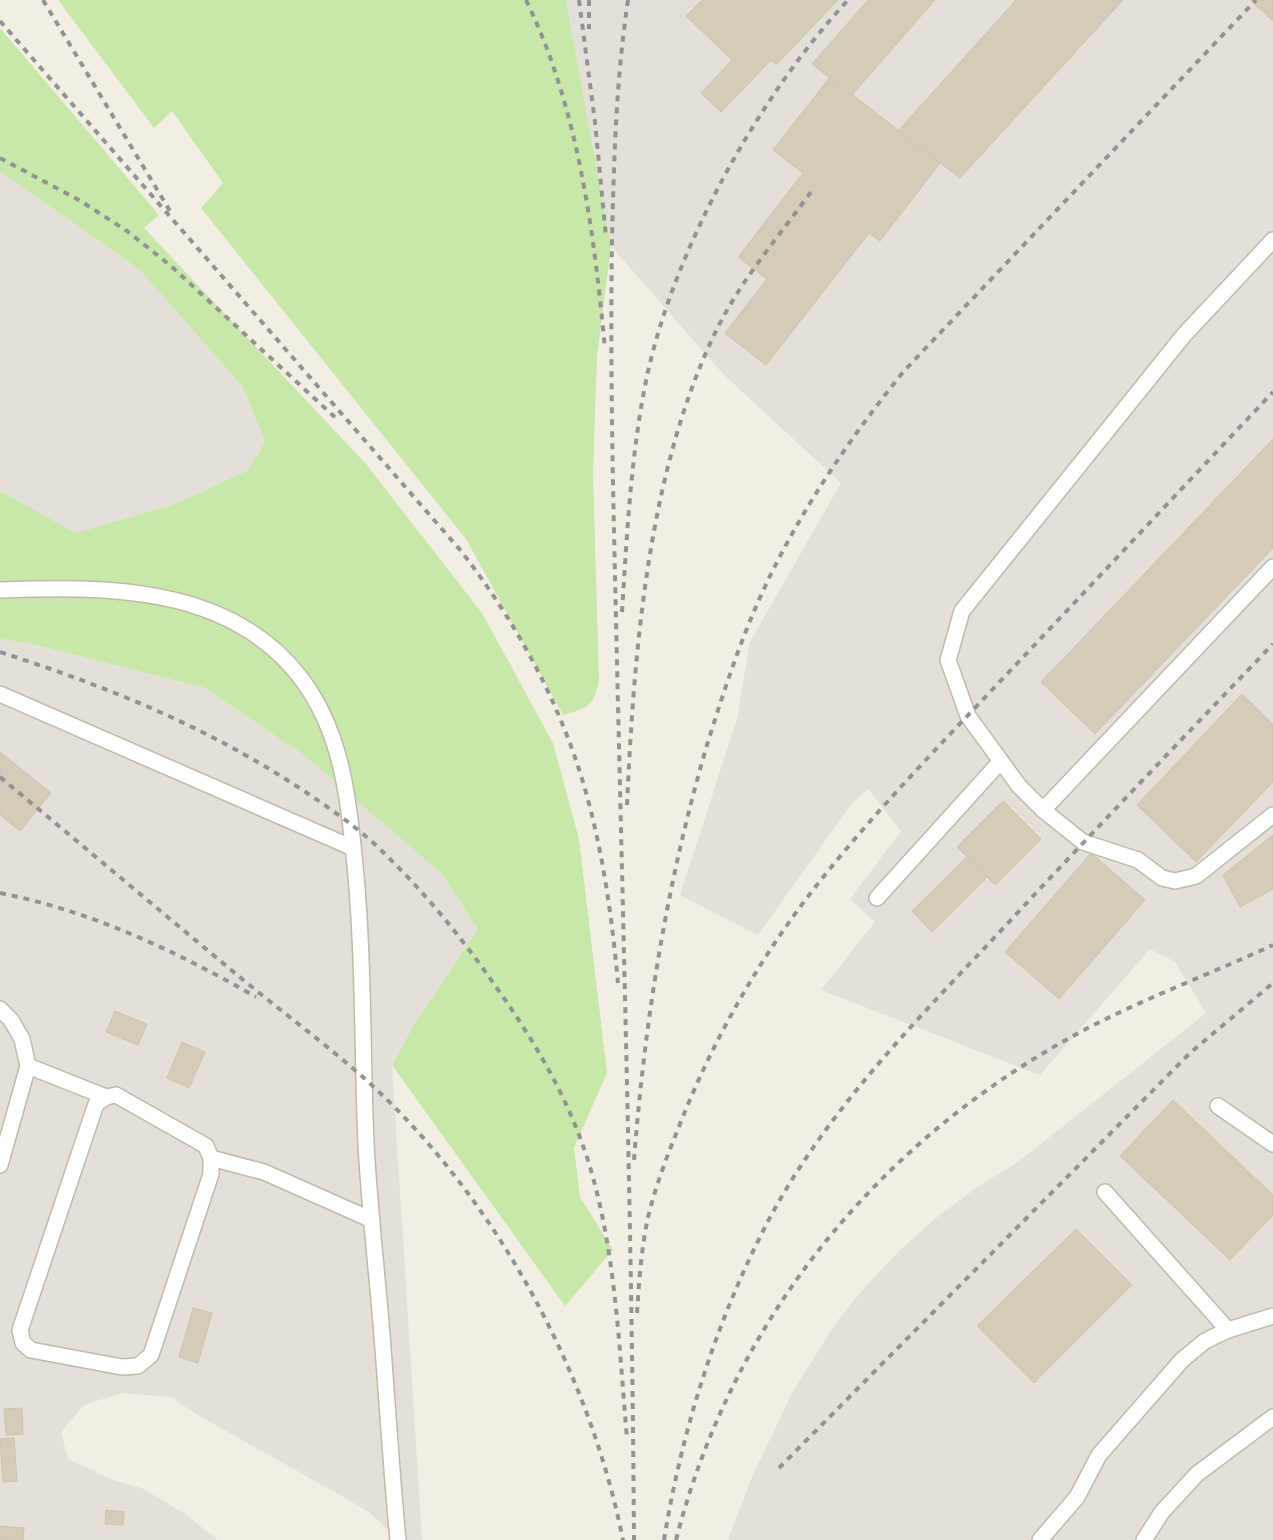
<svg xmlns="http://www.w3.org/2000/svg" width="1273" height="1540" viewBox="0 0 1273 1540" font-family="Montserrat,sans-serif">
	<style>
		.industrial { fill: #e4dfd8 }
		.green { fill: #c8e8aa }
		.building { fill: #d4cbb8; stroke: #cfc3ab }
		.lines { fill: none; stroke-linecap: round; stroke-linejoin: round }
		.lane-casing { stroke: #c0baa8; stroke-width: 18 }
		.lane { stroke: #fff; stroke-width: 15 }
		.rail { stroke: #939393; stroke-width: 4; stroke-dasharray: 6 6; stroke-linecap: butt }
	</style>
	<rect width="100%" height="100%" fill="#f2eee3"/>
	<g class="industrial">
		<polygon points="566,0 1273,0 1273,1540 728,1540 752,1477 793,1391 838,1320 865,1287 899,1251 936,1218 976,1188 1018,1162 1206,1013 1175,962 1150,949 1040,1075 821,990 875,922 850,899 901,831 868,789 852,803 758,935 680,895 737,719 750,642 841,483 724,375 611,246"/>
		<polygon points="0,171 140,270 242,386 265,442 248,470 178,503 76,533 0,491"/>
		<polygon points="0,639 28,643 205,688 304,755 441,873 478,929 412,1028 392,1065 422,1540 399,1540 368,1511 198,1415 171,1397 122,1393 84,1405 61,1432 68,1459 111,1479 144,1489 185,1514 218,1540 0,1540"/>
	</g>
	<g class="green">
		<path d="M58 0H566L611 246 597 357 593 472 599 680C594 706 588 708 563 715L466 539 201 208 223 183 172 111 154 128Z"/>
		<polygon points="0,28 159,215 144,228 366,464 482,613 553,743 579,839 607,1073 574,1148 580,1197 613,1250 565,1306 392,1065 412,1028 478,929 441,873 304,755 205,688 28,643 0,639 0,491 76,533 178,503 248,470 265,442 242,386 140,270 0,171"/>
	</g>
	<g class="building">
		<polygon points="702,0 838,0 776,65 771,60 721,112 701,93 732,60 686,16"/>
		<polygon points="868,0 935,0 852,95 812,64"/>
		<polygon points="1016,0 1123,0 960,178 898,131"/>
		<polygon points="1273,0 1273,21 1251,1 1251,0"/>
		<polygon points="830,77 940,163 880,241 869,233 766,365 725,333 767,279 738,257 803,173 773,150"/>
		<polygon points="1273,439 1273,548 1095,734 1041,682"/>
		<polygon points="1242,694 1273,724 1273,782 1196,862 1137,805"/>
		<polygon points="0,752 51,793 20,831 0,815"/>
		<polygon points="1003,801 1041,839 995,885 957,847"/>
		<polygon points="1273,835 1273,889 1240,907 1223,875"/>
		<polygon points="1091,853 1145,900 1059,999 1005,952"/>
		<polygon points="967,857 987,877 932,932 912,911"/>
		<polygon points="115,1011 147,1024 138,1045 106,1032"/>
		<polygon points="182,1042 205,1052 189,1088 167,1078"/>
		<polygon points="1173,1100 1273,1195 1273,1215 1230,1260 1120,1156"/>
		<polygon points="1076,1229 1132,1285 1034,1383 977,1326"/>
		<polygon points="193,1308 212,1313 198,1363 179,1357"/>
		<polygon points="22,1408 23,1434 6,1435 4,1409"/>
		<polygon points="14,1438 17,1481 3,1482 0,1439"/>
		<polygon points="106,1510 124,1512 123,1525 105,1524"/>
		<polygon points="0,1526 24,1528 23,1540 0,1540"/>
	</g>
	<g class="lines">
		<g class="lane-casing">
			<g id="lane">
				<polyline points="1273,240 1184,335 962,611 948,660 968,716 1019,786 1043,810 1083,842 1138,860 1162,878 1175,881 1196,876 1273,815"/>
				<path d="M0 590C105 586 229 585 300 677 343 733 348 799 355 865 364 958 362 1050 366 1143 369 1203 376 1263 381 1323 387 1396 391 1468 398 1540"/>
				<polyline points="0,694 353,848"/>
				<polyline points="1043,810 1273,567"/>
				<polyline points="877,898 1000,762"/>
				<polyline points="0,1009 11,1020 22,1039 28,1066 0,1165"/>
				<polyline points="28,1066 106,1097"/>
				<polygon points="116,1095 206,1146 211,1158 211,1174 151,1355 138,1366 122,1367 31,1350 23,1343 20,1330 96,1104 106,1097"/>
				<polyline points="1218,1106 1273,1144"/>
				<polyline points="211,1158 264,1172 372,1220"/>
				<polyline points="1105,1192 1228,1330"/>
				<polyline points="1040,1540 1077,1497 1099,1455 1182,1360 1205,1341 1228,1330 1273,1316"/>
				<polyline points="1144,1540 1162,1512 1197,1474 1273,1417"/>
			</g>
		</g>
		<use href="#lane" class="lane"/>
		<g class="rail">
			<polyline points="43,0 170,211"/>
			<path d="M526 0C578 107 594 231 605 349"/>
			<polyline points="579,0 595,122 606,237"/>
			<polyline points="589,0 589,29"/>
			<path d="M628 0C616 80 614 159 612 239 610 366 613 492 616 619 623 926 632 1233 634 1540"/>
			<path d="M0 21 461 551C516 622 560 702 585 789 603 852 612 918 618 983"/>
			<polyline points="0,158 79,200 127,231 171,266 339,421"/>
			<path d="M622 612C627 533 631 453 647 376 675 247 759 96 848 0"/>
			<path d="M0 652C108 687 203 725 298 787 328 807 359 828 385 854 425 893 462 938 494 984 534 1040 570 1100 590 1167 616 1254 619 1348 627 1438"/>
			<path d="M0 777C77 841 153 905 230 969 274 1006 321 1040 364 1078 494 1195 589 1370 623 1540"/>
			<path d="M627 805C634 651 648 469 717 329 741 280 779 236 811 192"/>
			<path d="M0 893C91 911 176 951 256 997"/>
			<path d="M634 1160C645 1019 667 881 707 745 725 687 744 629 771 574 807 501 853 434 904 371L1256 0"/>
			<path d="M637 1313C639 1283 641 1252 647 1222 654 1190 666 1159 678 1129 711 1044 757 962 813 890 873 813 942 743 1009 672 1097 579 1185 485 1273 392"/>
			<polyline points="779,1468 1190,1053 1273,983"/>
			<path d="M664 1540C681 1436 712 1334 759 1239 815 1124 907 1030 994 938 1086 839 1180 741 1273 644"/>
			<path d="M676 1540C731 1325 871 1150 1064 1041 1131 1003 1204 977 1273 945"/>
		</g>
	</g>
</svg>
